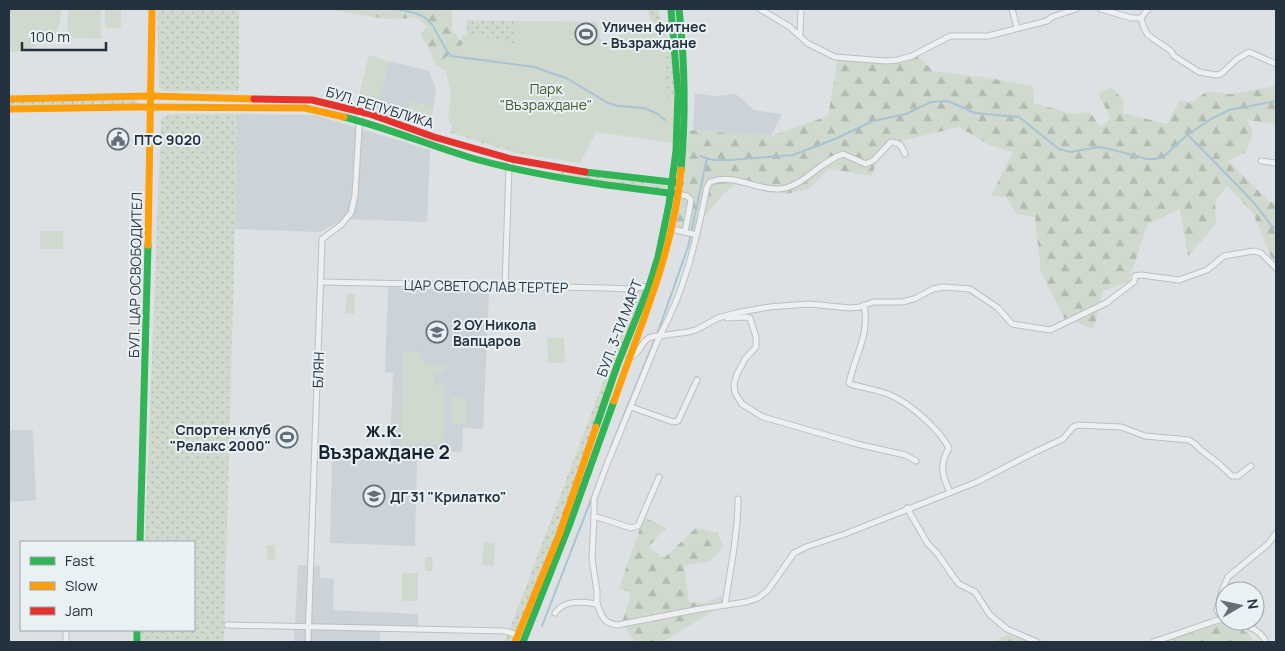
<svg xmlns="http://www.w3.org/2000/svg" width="1285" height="651" viewBox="0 0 1285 651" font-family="Manrope,sans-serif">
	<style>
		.built { fill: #cbd2d8 }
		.grass { fill: url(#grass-dots) }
		.forest { fill: url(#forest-firs) }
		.green { fill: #d0d9cd }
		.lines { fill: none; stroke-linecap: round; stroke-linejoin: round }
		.stream { stroke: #a8c4d3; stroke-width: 2 }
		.street-casing { stroke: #bcbfc2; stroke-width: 7 }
		.street { stroke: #edeff1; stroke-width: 5 }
		.fast { stroke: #30b455; stroke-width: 7 }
		.slow { stroke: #ff9f0a; stroke-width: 7 }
		.jam { stroke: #e5322d; stroke-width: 7 }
		.labels { text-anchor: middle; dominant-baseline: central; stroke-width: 4; stroke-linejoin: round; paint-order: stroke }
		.poi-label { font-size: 14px; font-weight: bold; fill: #24323f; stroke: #eaf1f5; text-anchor: start }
		.park-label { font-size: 14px; fill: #405c2f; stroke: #eaf1f5 }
		.street-label { font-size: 14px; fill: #24323f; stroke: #eaf1f5 }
		.district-label { font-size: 19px; font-weight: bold; fill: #16232f; stroke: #eaf1f5 }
	</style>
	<defs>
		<pattern id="grass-dots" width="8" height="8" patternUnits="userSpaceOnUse" patternTransform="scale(1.25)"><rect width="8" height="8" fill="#d0d9cd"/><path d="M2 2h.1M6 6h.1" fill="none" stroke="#b2bbb1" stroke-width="1.8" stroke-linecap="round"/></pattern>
		<pattern id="forest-firs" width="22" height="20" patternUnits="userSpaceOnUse" patternTransform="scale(1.25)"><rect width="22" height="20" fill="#d0d9cd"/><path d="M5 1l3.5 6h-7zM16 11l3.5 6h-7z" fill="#b2bbb1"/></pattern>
	</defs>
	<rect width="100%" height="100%" fill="#dee1e4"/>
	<g class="built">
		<polygon points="389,61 429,71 436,89 430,127 376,109"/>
		<polygon points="695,93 715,96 736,94 754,110 782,114 771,136 693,130"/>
		<polygon points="238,114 315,115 430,150 427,222 344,219 320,232 235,229"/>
		<polygon points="388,287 489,291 483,429 463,428 462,452 390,449 393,373 385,372"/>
		<polygon points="9,430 33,430 36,500 9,502"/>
		<polygon points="332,457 417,460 415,546 330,543"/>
		<polygon points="298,565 320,566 320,578 334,579 333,610 418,614 418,630 380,629 380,642 294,642"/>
	</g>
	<g class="grass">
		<polygon points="157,9 239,9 239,91 163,91 159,87"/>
		<path d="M648 9H658L668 40 670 39 667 9H669C674 53 675 98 675 143L596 132 580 163 516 153 451 133 450 129 454 126 660 37 662 38 661 29C653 20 649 22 648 9Z"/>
		<polygon points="466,20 597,22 600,39 605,43 609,42 595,49 516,25 515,44 467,33"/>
		<polygon points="137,97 137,107 9,109 9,99"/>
		<polygon points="167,114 238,114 224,642 141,642 141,630 194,630 194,542 145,542 161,120"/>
		<polygon points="570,170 667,182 665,192 547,175"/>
		<polygon points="649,286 559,535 515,642 505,642 639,287"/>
	</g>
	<g class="forest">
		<polygon points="325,9 452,9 452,30 460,40 462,39 462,34 467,38 447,76 446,70 436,65 428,46 420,35 427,27 418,18 387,19"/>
		<polygon points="915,53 933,71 983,77 1033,86 1034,103 1072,114 1090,112 1100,127 1111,118 1098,94 1111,87 1124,101 1123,113 1167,124 1180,100 1191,103 1207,91 1230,94 1276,86 1276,124 1247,120 1253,133 1246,152 1228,161 1268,200 1276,205 1276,261 1271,257 1253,213 1227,186 1215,201 1216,224 1188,256 1180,209 1148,224 1128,282 1103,291 1094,329 1064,318 1041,272 1035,217 1017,214 1006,197 991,196 1013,152 991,146 959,127 881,146 872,176 829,169 809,189 786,194 750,183 735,185 723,194 707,214 690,232 676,229 689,130 771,136 828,116 838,58 898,59"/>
		<polygon points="644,517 666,528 648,547 664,558 696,528 718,533 723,547 711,561 684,566 689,602 705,603 721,596 727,607 713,611 663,642 635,642 622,623 631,593 619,588"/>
		<path d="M1209 619C1228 622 1244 626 1255 642H1163L1187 627Z"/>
		<polygon points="1012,633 1032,642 993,642"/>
	</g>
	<g class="green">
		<path d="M9 9H61C61 20 59 30 52 39L43 38C34 49 23 52 9 52Z"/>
		<polygon points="68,9 101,9 101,39 67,38"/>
		<rect x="105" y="9" width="16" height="19"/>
		<polygon points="516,21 597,22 600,39 605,43 640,25 642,29 645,27 663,38 668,99 677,98 675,143 596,132 580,163 535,156 454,132 448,117 451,93 446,71 436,65 465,42 467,33 515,44"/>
		<polygon points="369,55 389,61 376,109 357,103"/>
		<polygon points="411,100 433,107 429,126 407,118"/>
		<rect x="40" y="231" width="23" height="18"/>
		<polygon points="347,294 355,294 354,314 345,314"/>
		<polygon points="547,338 564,338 565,363 548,363"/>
		<polygon points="403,351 420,352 420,358 424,359 424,364 445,365 444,374 434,374 434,384 445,385 444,445 401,444"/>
		<rect x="452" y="397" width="14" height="27"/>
		<polygon points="484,542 495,543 494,566 482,565"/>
		<rect x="267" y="545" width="8" height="15"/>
		<polygon points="425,557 433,557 432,571 425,571"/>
		<rect x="402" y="573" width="16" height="28"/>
	</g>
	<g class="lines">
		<g class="stream">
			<path d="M397 9C405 11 417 12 424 17 436 24 441 46 451 56L534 67 566 78 608 103 618 106 644 108 658 114 665 120"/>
			<path d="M1188 135C1210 158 1233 180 1254 203 1262 212 1267 222 1276 230"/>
			<polyline points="700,156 713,160 729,160 793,155 835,139 873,121 906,114 931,102 948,101 975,113 1019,117 1059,149 1070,152 1099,147 1110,149 1147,159 1155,159 1163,157 1187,135 1211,119 1229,110 1276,101"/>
			<polyline points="611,447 659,329 688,247 707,158"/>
			<polyline points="542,626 601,474"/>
		</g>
		<g class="street-casing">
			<g id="street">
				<polyline points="760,9 790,27 807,43 835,57 886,61 898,60 912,56 950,36 988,36 1047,21 1052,17 1076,9"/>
				<polyline points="1012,9 1017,28"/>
				<polyline points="1101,9 1131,18 1141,18 1148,9"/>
				<polyline points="1141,18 1144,28 1148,35 1171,51 1174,56 1199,72 1216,75 1221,74 1237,59 1249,52 1276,64"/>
				<polyline points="800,35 801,9"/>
				<polyline points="1261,161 1276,163"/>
				<polyline points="678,194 687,196 691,200 685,232"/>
				<polyline points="672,229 697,235"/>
				<polyline points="322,282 606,288 630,289 649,286"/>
				<polyline points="505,287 509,167 511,159"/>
				<path d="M864 305C870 335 855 355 849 383L853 385C865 388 877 390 888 394 910 403 938 428 949 448 939 465 942 476 950 492"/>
				<polyline points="727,318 746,317 750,318 756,337 756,347 745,359 737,374 734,384 735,393 742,404 763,417 857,444 905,455 916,461"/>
				<path d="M629 358C642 353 640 341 651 337L688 332 696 330 718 318 736 313 769 307 809 304 850 308 860 307 873 302H902L914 299 933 289 943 287 970 289 998 308 1012 324 1050 330 1106 303 1134 282 1135 276 1141 275 1179 280 1207 270 1224 256 1254 251 1261 253 1276 268"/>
				<polyline points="631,407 673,422 678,421 697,380"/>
				<path d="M659 477 638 526 631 528 594 516V499L607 464 660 335C685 291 697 237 707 187L710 182C736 173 754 190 779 189 804 187 818 162 843 154L866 164 874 160 891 142C900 143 902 146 905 154"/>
				<polyline points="907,508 928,544 937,553 955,579 959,584 975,592 990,615 1007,629 1037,642"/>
				<polyline points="594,516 592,559 597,591 597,604"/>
				<path d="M725 605C730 570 738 535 738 499"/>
				<path d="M555 613C565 599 582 602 597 604 602 616 603 623 617 625L700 609 746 602 758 598 768 590 794 553 806 547 845 534 977 482 1033 453 1063 439 1073 427 1078 425 1121 427 1145 436 1189 440 1195 444 1201 450 1218 463 1232 476H1238L1251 466"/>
				<polyline points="1225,619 1222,619 1217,610 1222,591 1228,577 1268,544 1276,533"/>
				<path d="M1233 621C1246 625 1260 629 1266 642"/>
				<polyline points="227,625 505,631 518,635"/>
				<polyline points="66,630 66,642"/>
				<polyline points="308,642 322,239 341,225 351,213 355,195 360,111"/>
				<path d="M1153 642C1176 635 1198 626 1222 619"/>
			</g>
		</g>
		<use href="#street" class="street"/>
		<g class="fast">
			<path d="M679 9C685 63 686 116 681 170"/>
			<path d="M344 117C388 128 431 146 475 159 541 177 610 186 678 194"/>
			<polyline points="585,172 680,183"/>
			<polyline points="596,427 617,366 649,286 658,257 669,204 676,151 678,93 671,9"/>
			<polyline points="140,542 148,245"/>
			<polyline points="137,630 137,642"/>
			<polyline points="523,642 569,526 614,401"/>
		</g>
		<g class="slow">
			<polyline points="9,99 151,96 254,99"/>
			<polyline points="9,109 137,107 305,108 344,117"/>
			<polyline points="148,245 152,9"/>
			<path d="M614 401C641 323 673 254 681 170"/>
			<polyline points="515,642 559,535 596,427"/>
		</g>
		<polyline class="jam" points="254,99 312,100 370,114 434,137 511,159 585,172"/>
	</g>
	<defs>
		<g id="stadium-ring" transform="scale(1.125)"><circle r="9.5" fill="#eaf1f5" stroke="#656f79" stroke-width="1.5"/><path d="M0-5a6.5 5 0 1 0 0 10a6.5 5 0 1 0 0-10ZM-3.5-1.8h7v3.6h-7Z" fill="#656f79"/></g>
		<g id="civic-ring" transform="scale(1.125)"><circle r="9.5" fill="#eaf1f5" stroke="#656f79" stroke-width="1.5"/><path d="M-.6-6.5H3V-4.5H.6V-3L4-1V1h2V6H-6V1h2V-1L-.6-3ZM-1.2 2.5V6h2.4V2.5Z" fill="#656f79"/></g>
		<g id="school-ring" transform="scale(1.125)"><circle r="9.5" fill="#eaf1f5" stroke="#656f79" stroke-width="1.5"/><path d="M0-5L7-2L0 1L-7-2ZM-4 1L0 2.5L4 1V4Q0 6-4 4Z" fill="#656f79"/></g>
	</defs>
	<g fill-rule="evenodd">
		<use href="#stadium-ring" x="586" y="34"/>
		<use href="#civic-ring" x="118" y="139"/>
		<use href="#school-ring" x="437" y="332"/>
		<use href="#stadium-ring" x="287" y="437"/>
		<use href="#school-ring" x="374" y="496"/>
	</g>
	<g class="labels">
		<g class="poi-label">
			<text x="602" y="26">Уличен фитнес<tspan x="602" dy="16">- Възраждане</tspan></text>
			<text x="134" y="139">ПТС 9020</text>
			<text x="453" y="324">2 ОУ Никола<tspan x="453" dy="16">Вапцаров</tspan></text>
			<text x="271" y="429" text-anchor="end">Спортен клуб<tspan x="271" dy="16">"Релакс 2000"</tspan></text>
			<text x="390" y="496">ДГ 31 "Крилатко"</text>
		</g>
		<g class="park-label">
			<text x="546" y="88">Парк<tspan x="546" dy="16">"Възраждане"</tspan></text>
		</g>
		<g class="street-label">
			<text transform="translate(380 107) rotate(17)">БУЛ. РЕПУБЛИКА</text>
			<text transform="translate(135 275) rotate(-89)">БУЛ. ЦАР ОСВОБОДИТЕЛ</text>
			<text transform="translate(486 286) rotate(1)">ЦАР СВЕТОСЛАВ ТЕРТЕР</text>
			<text transform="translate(619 328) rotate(-69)">БУЛ. 3-ТИ МАРТ</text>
			<text transform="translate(318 370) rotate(-88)">БЛЯН</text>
		</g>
		<g class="district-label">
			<text x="384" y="430">ж.к.<tspan x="384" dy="22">Възраждане 2</tspan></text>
		</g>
	</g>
	<rect width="1285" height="651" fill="none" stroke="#24323f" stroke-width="20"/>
	<rect x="20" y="541" width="175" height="90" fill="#eaf1f5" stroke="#9ba5ac"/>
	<rect x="30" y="557" width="25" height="8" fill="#30b455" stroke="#9ba5ac"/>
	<text x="65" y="566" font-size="15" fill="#24323f">Fast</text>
	<rect x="30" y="582" width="25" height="8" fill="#ff9f0a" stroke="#9ba5ac"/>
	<text x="65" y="591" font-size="15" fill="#24323f">Slow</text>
	<rect x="30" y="607" width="25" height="8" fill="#e5322d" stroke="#9ba5ac"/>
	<text x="65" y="616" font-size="15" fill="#24323f">Jam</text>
	<g transform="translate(1240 606) rotate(81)"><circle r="24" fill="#eaf1f5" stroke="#9ba5ac"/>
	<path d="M0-4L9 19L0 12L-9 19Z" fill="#656f79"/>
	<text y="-8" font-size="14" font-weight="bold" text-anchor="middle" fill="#24323f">N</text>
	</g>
	<path d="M22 42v8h84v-8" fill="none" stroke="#24323f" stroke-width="2.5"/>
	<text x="30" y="42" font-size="15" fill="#24323f" stroke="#eaf1f5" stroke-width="4" paint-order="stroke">100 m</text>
</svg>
